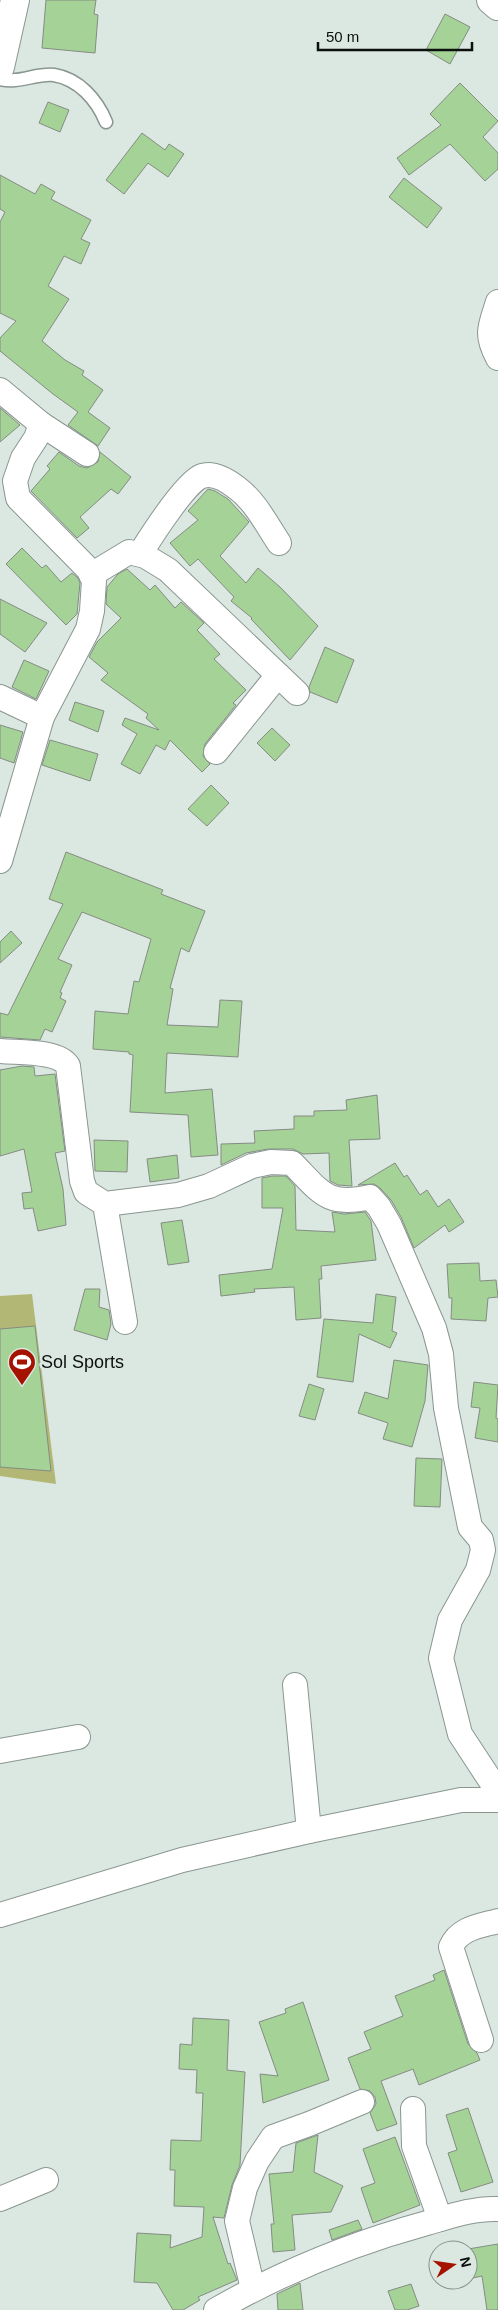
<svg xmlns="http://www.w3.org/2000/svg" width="498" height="2310" viewBox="0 0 498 2310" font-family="Helvetica,sans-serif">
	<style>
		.green { fill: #b2b775 }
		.building { fill: #a4d297; stroke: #858c83 }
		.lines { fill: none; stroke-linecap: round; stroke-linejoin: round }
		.service-casing { stroke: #8a9690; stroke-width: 15 }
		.minor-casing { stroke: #8a9690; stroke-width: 26 }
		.tertiary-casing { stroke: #8a9690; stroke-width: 30 }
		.service { stroke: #fff; stroke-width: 12 }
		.minor { stroke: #fff; stroke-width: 24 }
		.tertiary { stroke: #fff; stroke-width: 28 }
		.labels { text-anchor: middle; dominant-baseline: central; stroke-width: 5; stroke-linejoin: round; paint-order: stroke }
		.poi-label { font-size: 18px; fill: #0b0f0d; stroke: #dbe8e2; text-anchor: start }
	</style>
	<rect width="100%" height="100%" fill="#dbe8e2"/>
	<polygon class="green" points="32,1294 56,1484 0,1476 0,1296"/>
	<g class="building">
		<polygon points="46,0 96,0 94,14 98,15 95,53 42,48"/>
		<polygon points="445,14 470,27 450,64 426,50"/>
		<polygon points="460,83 498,121 483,137 498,153 498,169 485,181 450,144 409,175 397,158 441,125 430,114"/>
		<polygon points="48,102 69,110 60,132 39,123"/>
		<polygon points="142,133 165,150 169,144 184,154 168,177 148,163 124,194 106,180"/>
		<polygon points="0,175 35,194 41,184 55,192 51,199 91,220 81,239 90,243 81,264 64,256 48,286 69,299 42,341 65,360 84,371 82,375 103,390 88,412 110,428 98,446 68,425 78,412 53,394 0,351 0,338 16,321 0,313 0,222 5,212 0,209"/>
		<polygon points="404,178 442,208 427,228 389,197"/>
		<polygon points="0,408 20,425 0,442"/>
		<polygon points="59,452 79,466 87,468 98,462 100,452 131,477 118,494 111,489 80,517 89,528 77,538 31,491 50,469 47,466"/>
		<polygon points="208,489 215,491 228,499 249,522 220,556 246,583 258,568 280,587 318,626 290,660 251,619 252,618 231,601 234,597 198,559 190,566 170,543 198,520 188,511"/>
		<polygon points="22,548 42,568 46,565 61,582 72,573 78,578 80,583 77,614 66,625 6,564"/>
		<polygon points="127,569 150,590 155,585 175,608 181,602 204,623 197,630 220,654 214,659 246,690 233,703 236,705 205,744 203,756 210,764 202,772 170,740 165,750 156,745 140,774 121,764 137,734 122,725 125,718 159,730 146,718 148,714 101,680 108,673 89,657 97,642 121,618 106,604 107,587 118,574"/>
		<polygon points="0,599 47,623 25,652 0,634"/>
		<polygon points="325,647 354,660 337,703 310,692 309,687"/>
		<polygon points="24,660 49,671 36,699 12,687"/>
		<polygon points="75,702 104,711 98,732 69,720"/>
		<polygon points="0,725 23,732 14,763 0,758"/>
		<polygon points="272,728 290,745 275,761 257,743"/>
		<polygon points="50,740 98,754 90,781 42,765"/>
		<polygon points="211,785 229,803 207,826 188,809"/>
		<polygon points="66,852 163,890 161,894 205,911 189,952 181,948 170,988 173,989 167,1025 218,1027 220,1000 242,1001 238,1057 167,1053 165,1093 212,1089 218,1155 191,1157 188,1115 130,1112 133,1055 129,1054 129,1052 93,1049 95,1011 128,1014 134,981 139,982 151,939 82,912 58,959 72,965 60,992 62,993 60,998 66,1001 52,1032 45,1029 40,1040 0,1037 0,1013 8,1015 63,904 49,899"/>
		<polygon points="11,931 22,943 0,963 0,942"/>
		<polygon points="22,1066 34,1067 35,1076 55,1074 65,1151 55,1153 63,1189 66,1225 38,1231 33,1208 24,1209 22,1193 32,1192 24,1149 0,1156 0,1070"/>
		<polygon points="377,1095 380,1139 349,1140 352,1186 338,1185 330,1181 329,1153 303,1154 293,1149 268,1149 246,1153 221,1165 221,1144 255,1143 254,1131 294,1129 294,1116 314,1116 314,1111 347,1110 346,1100"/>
		<polygon points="94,1140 128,1141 127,1172 95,1171"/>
		<polygon points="177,1155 179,1178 150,1182 147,1159"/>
		<polygon points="395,1163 404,1177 407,1175 420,1195 427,1190 438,1207 449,1199 464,1222 449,1232 445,1225 414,1248 401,1217 391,1200 380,1188 374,1184 358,1185"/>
		<polygon points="272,1176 286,1176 295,1186 296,1230 335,1232 332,1212 344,1214 365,1212 371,1221 376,1260 321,1266 322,1279 319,1279 321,1318 296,1320 294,1287 254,1289 255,1292 221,1296 219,1275 272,1269 283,1208 262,1208 262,1178"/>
		<polygon points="182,1220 189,1262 168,1265 161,1223"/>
		<polygon points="479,1263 480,1281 496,1280 498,1297 488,1298 486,1321 451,1319 452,1298 449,1298 447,1264"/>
		<polygon points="85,1289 100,1289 99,1307 109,1310 111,1324 107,1340 74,1330"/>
		<polygon points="376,1294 396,1297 392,1331 397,1333 390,1348 359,1334 353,1382 317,1377 324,1319 373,1323"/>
		<polygon points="35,1326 51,1471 0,1467 0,1329"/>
		<polygon points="394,1360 428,1365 425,1401 412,1447 383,1439 388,1423 358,1413 365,1392 388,1399"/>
		<polygon points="474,1382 498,1385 496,1418 498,1419 498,1442 475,1438 480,1408 471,1407"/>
		<polygon points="309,1384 324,1389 315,1420 299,1416"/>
		<polygon points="416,1458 442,1459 440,1507 414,1506"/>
		<polygon points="444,1970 468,2044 477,2053 480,2060 419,2085 413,2069 381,2081 397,2124 377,2131 370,2113 376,2104 375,2097 370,2091 360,2089 348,2058 371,2049 364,2032 403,2016 395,1996 435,1980 433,1975"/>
		<polygon points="303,2002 329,2080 263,2103 260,2074 278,2076 259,2022 286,2013 285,2009"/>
		<polygon points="193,2018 229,2020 227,2070 245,2072 240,2165 232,2185 224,2218 213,2217 228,2264 230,2263 237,2280 198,2297 200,2300 183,2310 173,2310 157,2283 134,2282 137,2233 171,2235 170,2248 202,2237 204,2207 174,2206 175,2170 170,2170 171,2140 201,2141 203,2093 196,2093 197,2070 179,2069 180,2044 192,2045"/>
		<polygon points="468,2108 493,2182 461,2192 448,2153 457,2150 446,2115"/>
		<polygon points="318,2135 314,2172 343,2186 331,2212 292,2215 295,2250 273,2252 271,2224 274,2224 269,2174 293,2172 296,2143"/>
		<polygon points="395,2137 420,2205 373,2223 361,2188 375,2183 363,2149"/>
		<polygon points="358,2220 362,2229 332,2240 329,2230"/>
		<polygon points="498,2244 498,2310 487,2310 482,2276 473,2278 468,2249"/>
		<polygon points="300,2283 303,2310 278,2310 277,2294"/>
		<polygon points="411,2284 419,2306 407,2310 395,2310 388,2291"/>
	</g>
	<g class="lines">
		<g class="service-casing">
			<path id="service" d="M0 79C18 84 36 73 54 75 79 79 97 100 106 122"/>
		</g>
		<g class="minor-casing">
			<g id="minor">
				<path d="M498 302C490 327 485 334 498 358"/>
				<polyline points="0,390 41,424 36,438 23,458 15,481 18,498 89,570 94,580 92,611 88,629 42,717 0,861"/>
				<polyline points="41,424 87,454"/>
				<path d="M140 554C150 538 186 481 202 476 214 472 228 481 237 488 255 501 267 525 279 543"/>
				<polyline points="91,575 129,552 145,556 168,570 297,693"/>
				<polyline points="0,697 42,717"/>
				<polyline points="216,752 278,675"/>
				<path d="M0 1051C18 1053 58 1050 68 1066L82 1181 86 1192 105 1204 178 1195 209 1186 252 1166 271 1162 292 1163C321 1192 326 1207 370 1197L379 1207 389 1224 434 1328 441 1354 446 1408 470 1527 481 1540 483 1550 478 1570 450 1620 441 1658 460 1734 498 1792"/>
				<polyline points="105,1204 125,1322"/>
				<polyline points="295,1685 309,1831"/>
				<polyline points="0,1751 78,1737"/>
				<polyline points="0,1915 182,1860 309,1831 461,1800 498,1800"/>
				<path d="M481 2040 451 1947C459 1928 480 1926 498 1921"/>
				<polyline points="413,2109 414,2146 440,2219"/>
				<polyline points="0,2199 46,2180"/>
				<polyline points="253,2289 237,2221 245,2188 257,2161 273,2137 309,2124 362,2102"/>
				<path d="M216 2310C282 2272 354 2243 427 2223 451 2216 474 2208 498 2209"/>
			</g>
		</g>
		<g class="tertiary-casing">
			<g id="tertiary">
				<polyline points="491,0 498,6"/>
				<polyline points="0,67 15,0"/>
			</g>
		</g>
		<use href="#service" class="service"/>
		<use href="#minor" class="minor"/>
		<use href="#tertiary" class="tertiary"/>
	</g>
	<defs>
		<g id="stadium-pin" transform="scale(1.4375)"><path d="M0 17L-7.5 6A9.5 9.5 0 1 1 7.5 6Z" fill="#a51200" stroke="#dbe8e2"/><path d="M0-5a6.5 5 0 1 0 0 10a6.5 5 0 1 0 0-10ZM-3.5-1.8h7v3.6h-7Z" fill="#fff"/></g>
	</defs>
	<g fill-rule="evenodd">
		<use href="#stadium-pin" x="22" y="1362"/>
	</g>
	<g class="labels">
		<g class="poi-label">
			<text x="41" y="1362">Sol Sports</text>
		</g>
	</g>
	<g transform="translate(453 2265) rotate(77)"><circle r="24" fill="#dbe8e2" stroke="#88918d"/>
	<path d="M0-4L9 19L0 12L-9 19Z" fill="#a51200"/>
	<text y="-8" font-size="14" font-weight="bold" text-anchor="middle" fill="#0b0f0d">N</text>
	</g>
	<path d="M318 42v8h154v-8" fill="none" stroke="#0b0f0d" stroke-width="2.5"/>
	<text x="326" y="42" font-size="15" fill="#0b0f0d" stroke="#dbe8e2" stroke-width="4" paint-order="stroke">50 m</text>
</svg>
